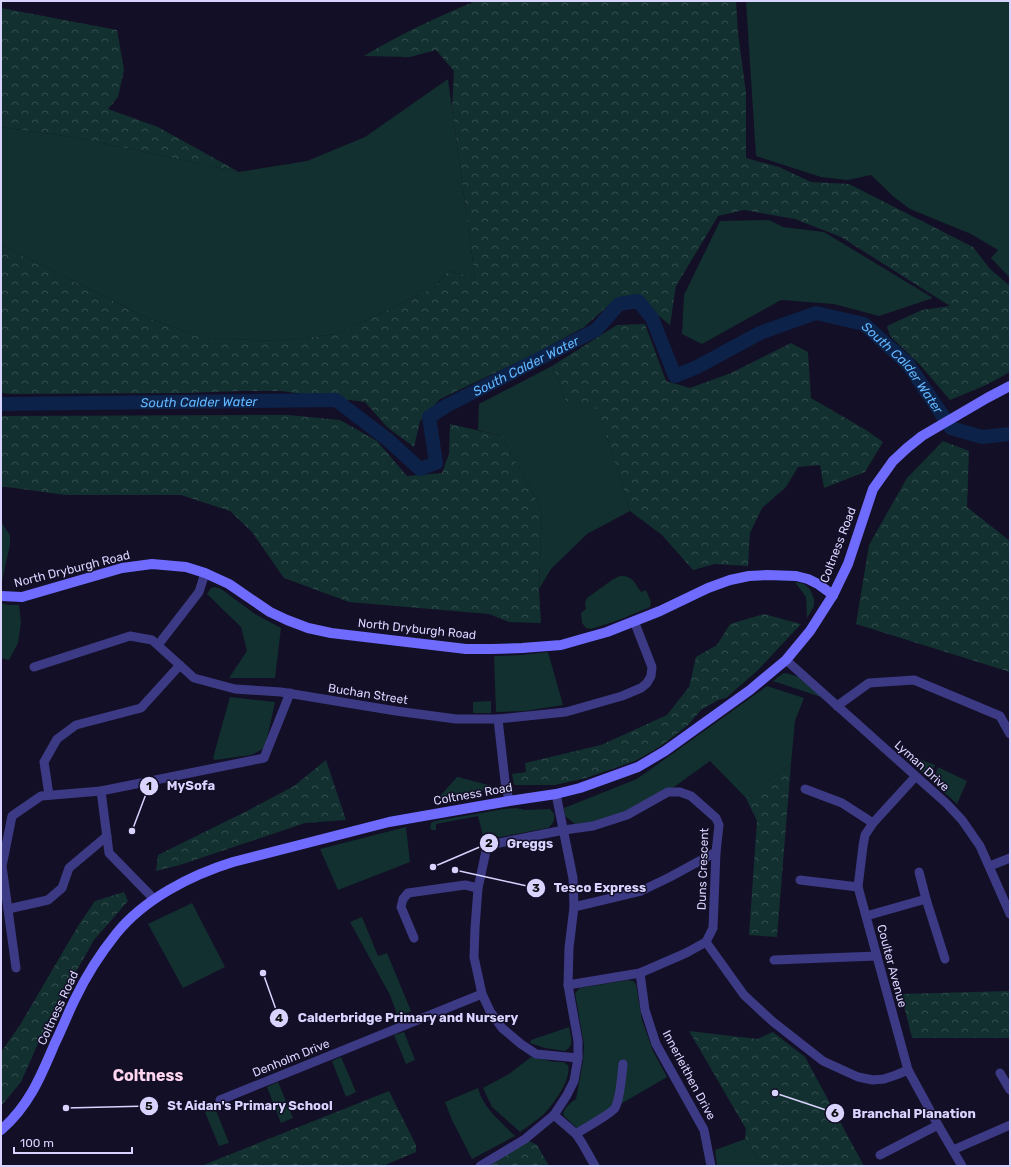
<svg xmlns="http://www.w3.org/2000/svg" width="1011" height="1167" viewBox="0 0 1011 1167" font-family="Rubik,sans-serif">
	<style>
		.green { fill: #12302f }
		.forest { fill: url(#forest-crowns) }
		.lines { fill: none; stroke-linecap: round; stroke-linejoin: round }
		.river { stroke: #0c2248; stroke-width: 14 }
		.street { stroke: #3d3a85; stroke-width: 9 }
		.secondary { stroke: #6f6bff; stroke-width: 10 }
		.labels { text-anchor: middle; dominant-baseline: central; stroke-width: 3; stroke-linejoin: round; paint-order: stroke }
		.street-label { font-size: 12px; fill: #d9d4ff; stroke: #130f26 }
		.water-label { font-size: 13px; font-style: italic; fill: #62b6ff; stroke: #130f26 }
		.district-label { font-size: 16px; font-weight: bold; fill: #ffd6f0; stroke: #130f26 }
		.leader { fill: none; stroke: #d9d4ff; stroke-width: 1.5 }
		.callout-dot { fill: #d9d4ff; stroke: #130f26; stroke-width: 1.5 }
		.mark-label { font-size: 12px; text-anchor: middle; font-weight: bold; fill: #111 }
		.callout-label { font-size: 13px; text-anchor: middle; font-weight: bold; fill: #d9d4ff; stroke: #130f26; stroke-width: 3; stroke-linejoin: round; paint-order: stroke }
	</style>
	<defs>
		<pattern id="forest-crowns" width="20" height="18" patternUnits="userSpaceOnUse"><rect width="20" height="18" fill="#12302f"/><path d="M2 6a3 3 0 1 1 6 0M12 15a3 3 0 1 1 6 0" fill="none" stroke="#344d4e"/></pattern>
	</defs>
	<rect width="100%" height="100%" fill="#130f26"/>
	<g class="green">
		<polygon points="746,1 1010,1 1010,278 991,258 998,250 971,234 910,209 894,197 871,175 848,180 821,177 756,156"/>
		<polygon points="448,79 475,277 448,271 435,287 337,334 279,341 203,338 145,317 1,245 1,127 79,138 239,172 307,161 365,137"/>
		<polygon points="769,220 783,227 824,232 933,298 879,316 834,304 781,300 702,344 682,334 684,295 720,221"/>
		<polygon points="552,366 566,401 598,408 630,511 587,534 551,569 539,589 542,510 502,436 478,430 479,404"/>
		<polygon points="1,522 10,535 10,544 1,586"/>
		<path d="M620 576C632 575 635 583 641 592L646 590 651 602 650 607 619 620 591 629 586 628 582 623 581 613 586 609 585 603 587 598 612 580Z"/>
		<polygon points="795,582 804,584 810,589 814,599 814,606 807,618 806,597"/>
		<polygon points="215,587 221,589 255,614 281,628 275,678 229,678 247,651 241,627 207,594 211,588"/>
		<polygon points="1,603 9,605 19,605 21,623 18,643 9,660 1,658"/>
		<polygon points="548,652 563,705 525,711 496,712 494,656 521,655"/>
		<polygon points="786,673 799,677 824,698 773,681 782,674"/>
		<polygon points="767,686 804,698 795,721 791,764 746,798 710,761 674,787 668,789 624,812 600,821 575,824 565,816 564,808 637,779"/>
		<polygon points="230,697 275,702 265,748 251,755 215,760 213,758"/>
		<polygon points="491,701 491,713 473,713 473,702"/>
		<polygon points="919,759 935,765 930,779 916,767"/>
		<polygon points="938,767 967,781 957,804 933,782"/>
		<polygon points="457,777 458,777 492,786 492,788 444,801 442,800 441,797 441,795"/>
		<path d="M516 808 525 810 550 809 554 814C555 819 553 825 548 828L484 840 478 816 436 824V830H432L430 828 431 823 435 821 504 809Z"/>
		<polygon points="406,827 410,862 338,890 320,849"/>
		<polygon points="192,903 225,967 183,988 148,924"/>
		<polygon points="362,917 378,956 387,953 411,1011 398,1017 390,995 350,922"/>
		<path d="M628 980 633 981 636 984 642 1020 653 1051 667 1077 578 1129 565 1117 563 1114C565 1107 570 1103 576 1099L583 1061 584 1045 575 993 580 988Z"/>
		<path d="M569 1027C571 1038 575 1045 565 1051L545 1048 530 1043 531 1040Z"/>
		<polygon points="404,1032 415,1060 406,1064 394,1035"/>
		<polygon points="341,1057 356,1092 346,1097 332,1061"/>
		<path d="M531 1057 555 1062H563L568 1065C572 1079 553 1105 543 1115 536 1121 528 1126 520 1132L492 1107 483 1088 509 1074Z"/>
		<polygon points="278,1082 293,1118 281,1123 267,1087"/>
		<path d="M478 1088C483 1108 500 1121 515 1136L472 1159 452 1120 445 1102Z"/>
		<polygon points="215,1108 229,1143 219,1146 205,1112"/>
		<polygon points="745,1139 762,1166 717,1166 715,1150"/>
	</g>
	<g class="forest">
		<path d="M476 1H736L738 33 746 93V158L779 167 811 182 849 184 973 247 990 269 1010 286V372L986 385 950 400 921 366 890 336 887 326 922 310 950 306 841 237 795 219 744 210 718 216 676 286 670 325 636 297H618L584 327 535 354 440 399 420 421 414 447 387 427 365 402 281 391H241L185 393 13 394 1 393V245L145 317 203 338 279 341 337 334 435 287 448 271 475 277 452 108 454 71 436 50 410 57 364 56C400 34 437 17 476 1Z"/>
		<polygon points="1,8 117,30 124,70 118,97 108,109 158,127 239,172 79,138 1,127"/>
		<polygon points="645,324 666,381 690,388 731,373 791,343 808,352 811,398 866,430 883,442 865,472 824,488 820,465 798,467 786,487 762,508 750,533 748,566 715,564 693,570 662,535 630,511 598,409 566,401 552,366 617,325"/>
		<polygon points="288,415 340,420 377,441 407,476 442,473 449,454 450,424 502,436 542,510 539,589 541,623 509,622 489,614 349,602 284,578 252,532 230,511 181,495 66,495 7,487 1,487 1,416"/>
		<polygon points="943,441 969,451 967,507 1010,541 1010,672 856,624 869,545 907,478"/>
		<polygon points="764,614 801,624 757,671 726,698 718,700 701,710 687,726 661,746 635,761 586,778 555,785 514,785 512,774 526,772 525,763 601,745 667,715 689,687 696,657 717,645 730,624"/>
		<polygon points="326,760 346,820 305,823 180,865 156,871 158,855 247,811 294,786"/>
		<polygon points="791,764 777,937 749,935 757,821 746,798"/>
		<polygon points="124,892 128,901 94,940 48,1021 21,1082 1,1106 1,1052 20,1025 78,926 95,901"/>
		<polygon points="1010,991 1010,1038 912,1038 901,994"/>
		<polygon points="689,1031 757,1039 773,1032 805,1057 864,1166 762,1166 745,1139 746,1129"/>
		<polygon points="389,1091 416,1145 416,1152 383,1166 201,1166"/>
		<polygon points="525,1139 537,1145 549,1166 480,1166"/>
	</g>
	<g class="lines">
		<path class="river" id="s1" d="M1 404 336 400 387 439 420 469 436 463 429 417 446 406 596 330 619 304 638 301 652 318 675 376 697 367 760 333 816 313 864 324 908 364 951 428 982 437 1010 434"/>
		<g class="street">
			<polyline points="158,645 199,592 205,573"/>
			<polyline points="786,660 947,804 962,820 980,846 1010,914"/>
			<polyline points="34,667 130,636 152,640 194,678 235,689 281,692 396,711 456,719 498,719 566,712 622,696 641,688 647,683 651,676 652,667 634,621"/>
			<polyline points="837,706 869,683 914,680 1000,716 1010,734"/>
			<polyline points="498,719 505,781 509,801"/>
			<polyline points="915,777 873,823 865,835 863,846 858,887 908,1070 938,1125 962,1166"/>
			<polyline points="805,789 842,803 873,823"/>
			<polyline points="101,791 109,853 154,899"/>
			<polyline points="49,795 44,762 57,739 76,725 141,708 180,665"/>
			<polyline points="990,866 1010,858"/>
			<polyline points="919,872 926,899"/>
			<polyline points="800,880 858,887"/>
			<polyline points="574,907 641,891 670,877 716,852"/>
			<polyline points="8,909 48,900 62,888 69,868 107,836"/>
			<polyline points="866,916 926,899 945,959"/>
			<polyline points="414,938 401,907 403,899 408,893 465,885 478,888"/>
			<polyline points="706,942 744,995 772,1021 823,1061 858,1077 873,1080 884,1079 896,1075 908,1070"/>
			<polyline points="774,960 877,956"/>
			<polyline points="16,968 2,866 12,816 41,796 101,791 264,758 290,693"/>
			<polyline points="640,973 645,1010 656,1044 704,1130 711,1166"/>
			<polyline points="568,985 640,973 686,953 706,942 713,928 716,852 719,825 716,818 691,796 680,792 668,792 627,815 593,826 564,830 494,844 486,851 478,888 475,928 474,957 482,994 490,1011 502,1028 521,1044 536,1054 578,1058"/>
			<polyline points="1000,1073 1010,1090"/>
			<polyline points="220,1100 482,994"/>
			<polyline points="554,1115 576,1134 582,1143 595,1166"/>
			<path d="M576 1134C583 1129 611 1114 615 1108 620 1099 622 1075 623 1064"/>
			<polyline points="953,1150 1010,1125"/>
			<polyline points="880,1155 938,1125"/>
			<polyline points="480,1166 525,1139 554,1115 567,1095 574,1081 578,1058 578,1041 568,985 569,948 574,907 573,878 556,794"/>
		</g>
		<g class="secondary">
			<polyline points="1,596 22,597 122,568 152,564 186,567 205,573 229,584 270,612 287,620 308,628 331,633 466,649 492,649 522,648 561,645 582,639 607,632 660,611 708,588 730,580 749,576 767,575 796,576 808,579 818,584 833,595"/>
			<path d="M1 1130C29 1106 41 1076 55 1043 62 1029 68 1013 75 999 86 976 100 954 116 934 144 899 191 875 233 862L389 822 509 801 556 794 580 788 638 767 665 751 750 690 786 660 810 631 833 595 848 564 873 489 893 461 907 448 922 436 987 398 1010 386"/>
		</g>
	</g>
	<g class="labels">
		<g class="street-label">
			<text transform="translate(838 545) rotate(-69)">Coltness Road</text>
			<text transform="translate(72 569) rotate(-14)">North Dryburgh Road</text>
			<text transform="translate(417 629) rotate(6)">North Dryburgh Road</text>
			<text transform="translate(368 694) rotate(9)">Buchan Street</text>
			<text transform="translate(922 766) rotate(42)">Lyman Drive</text>
			<text transform="translate(473 794) rotate(-10)">Coltness Road</text>
			<text transform="translate(703 869) rotate(-88)">Duns Crescent</text>
			<text transform="translate(892 966) rotate(75)">Coulter Avenue</text>
			<text transform="translate(58 1008) rotate(-65)">Coltness Road</text>
			<text transform="translate(291 1058) rotate(-22)">Denholm Drive</text>
			<text transform="translate(689 1075) rotate(62)">Innerleithen Drive</text>
		</g>
		<g class="water-label">
			<text stroke="none"><textPath href="#s1" startOffset="617">South Calder Water</textPath></text>
			<text stroke="none"><textPath href="#s1" startOffset="1097">South Calder Water</textPath></text>
			<text stroke="none"><textPath href="#s1" startOffset="198">South Calder Water</textPath></text>
		</g>
		<g class="district-label">
			<text x="148" y="1075">Coltness</text>
		</g>
	</g>
	<path class="leader" d="M132 831L149 786M433 867L489 843M455 870L536 888M263 973L279 1018M66 1108L149 1106M775 1093L835 1113"/>
	<g class="callout-dot">
		<circle cx="132" cy="831" r="4"/>
		<circle cx="433" cy="867" r="4"/>
		<circle cx="455" cy="870" r="4"/>
		<circle cx="263" cy="973" r="4"/>
		<circle cx="66" cy="1108" r="4"/>
		<circle cx="775" cy="1093" r="4"/>
		<circle cx="149" cy="786" r="10"/>
		<circle cx="489" cy="843" r="10"/>
		<circle cx="536" cy="888" r="10"/>
		<circle cx="279" cy="1018" r="10"/>
		<circle cx="149" cy="1106" r="10"/>
		<circle cx="835" cy="1113" r="10"/>
	</g>
	<g class="mark-label">
		<text x="149" y="790">1</text>
		<text x="489" y="847">2</text>
		<text x="536" y="892">3</text>
		<text x="279" y="1022">4</text>
		<text x="149" y="1110">5</text>
		<text x="835" y="1117">6</text>
	</g>
	<g class="callout-label">
		<text x="191" y="790">MySofa</text>
		<text x="530" y="848">Greggs</text>
		<text x="600" y="892">Tesco Express</text>
		<text x="408" y="1022">Calderbridge Primary and Nursery</text>
		<text x="250" y="1110">St Aidan's Primary School</text>
		<text x="914" y="1118">Branchal Planation</text>
	</g>
	<rect width="1011" height="1167" fill="none" stroke="#d9d4ff" stroke-width="4"/>
	<path d="M14 1147v6h118v-6" fill="none" stroke="#d9d4ff" stroke-width="2"/>
	<text x="20" y="1147" font-size="12" fill="#d9d4ff" stroke="#130f26" stroke-width="3" paint-order="stroke">100 m</text>
</svg>
